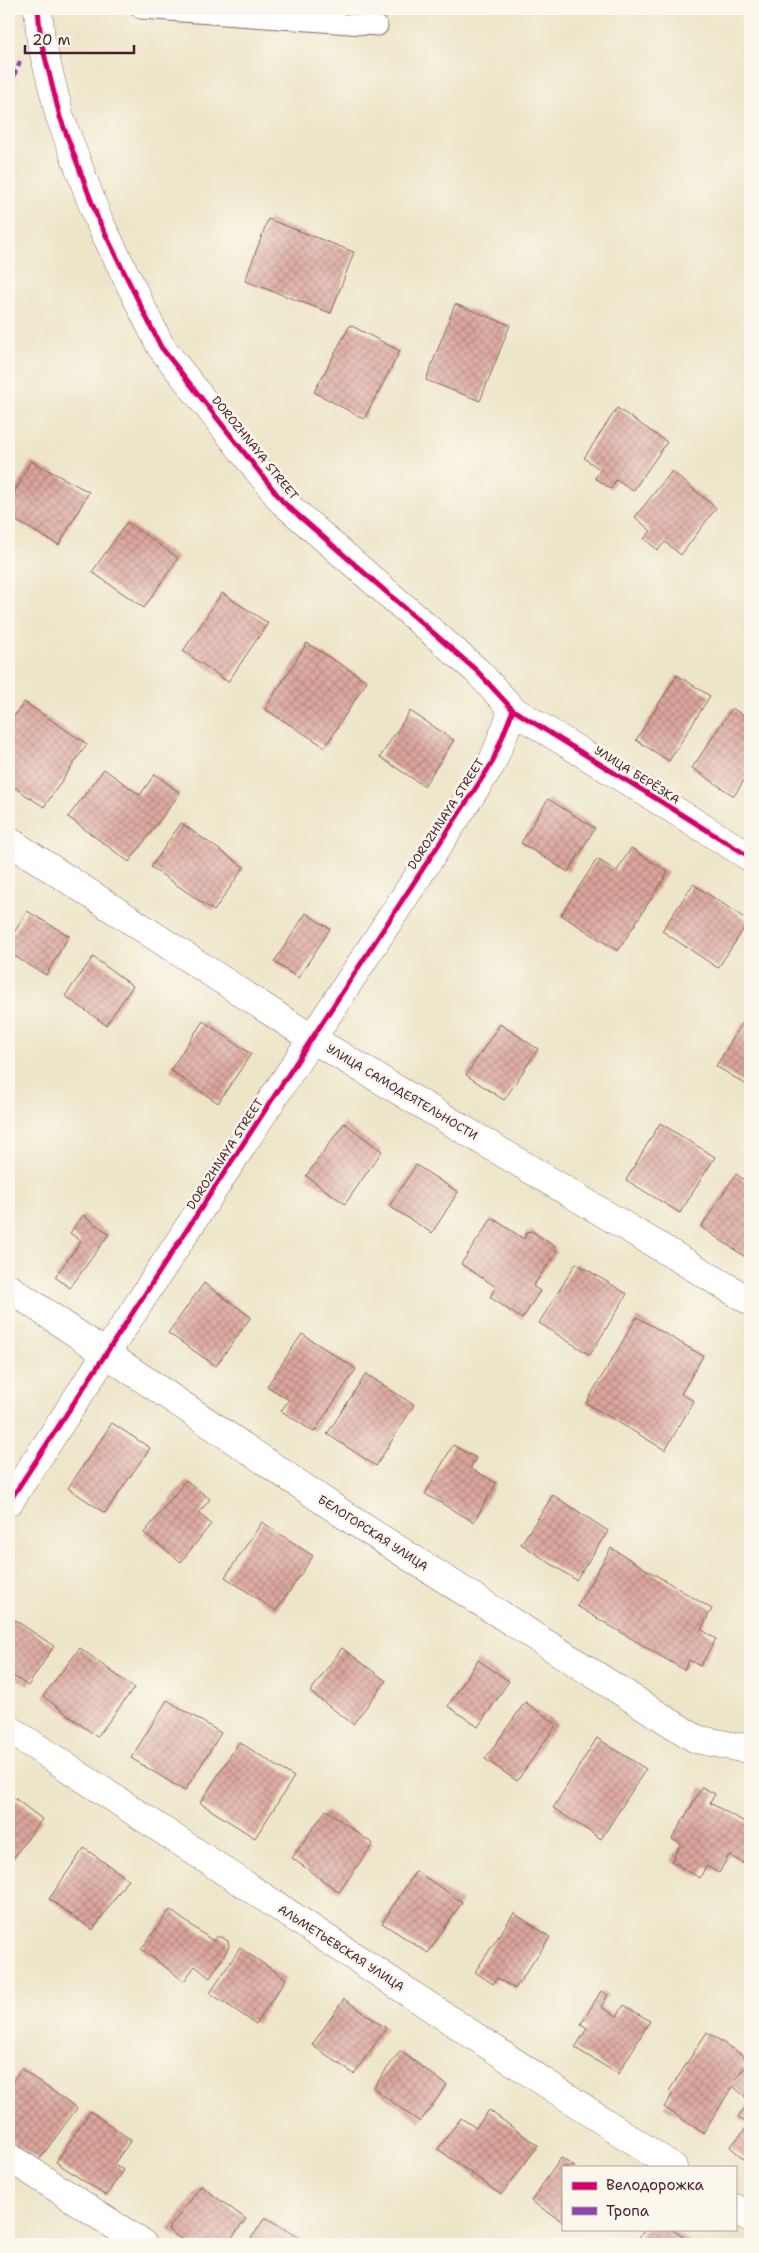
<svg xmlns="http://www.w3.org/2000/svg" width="759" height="2253" viewBox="0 0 759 2253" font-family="'Shantell Sans',sans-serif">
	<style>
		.building { fill: url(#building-cross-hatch) }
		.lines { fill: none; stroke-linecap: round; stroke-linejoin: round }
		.service-casing { stroke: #836462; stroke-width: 21 }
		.minor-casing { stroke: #836462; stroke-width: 29 }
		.tertiary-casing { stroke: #836462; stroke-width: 29 }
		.service { stroke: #fff; stroke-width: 19 }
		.minor { stroke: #fff; stroke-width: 28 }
		.tertiary { stroke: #fff; stroke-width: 28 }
		.quiet { stroke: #8e44ad; stroke-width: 4; stroke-dasharray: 8 4; stroke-linecap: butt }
		.cycleway-casing { stroke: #fbf7ec; stroke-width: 8 }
		.cycleway { stroke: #d6006c; stroke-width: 5 }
		.labels { text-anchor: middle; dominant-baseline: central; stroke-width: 5; stroke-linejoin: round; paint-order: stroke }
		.street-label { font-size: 12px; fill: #4a1f2b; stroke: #fbf7ec }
	</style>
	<defs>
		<pattern id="building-cross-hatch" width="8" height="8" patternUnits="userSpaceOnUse" patternTransform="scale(1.25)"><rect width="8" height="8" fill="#dca69d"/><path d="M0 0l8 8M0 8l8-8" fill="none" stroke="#b48780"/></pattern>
	</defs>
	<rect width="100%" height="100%" fill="#fbf7ec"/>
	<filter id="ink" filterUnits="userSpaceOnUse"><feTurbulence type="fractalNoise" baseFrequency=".02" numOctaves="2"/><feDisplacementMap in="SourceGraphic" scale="10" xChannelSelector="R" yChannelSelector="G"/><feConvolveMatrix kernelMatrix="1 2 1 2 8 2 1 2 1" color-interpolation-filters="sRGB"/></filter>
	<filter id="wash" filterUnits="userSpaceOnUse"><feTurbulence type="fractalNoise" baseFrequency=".0096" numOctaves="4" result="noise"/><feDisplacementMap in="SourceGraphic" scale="20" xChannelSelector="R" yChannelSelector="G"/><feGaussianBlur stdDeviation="1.12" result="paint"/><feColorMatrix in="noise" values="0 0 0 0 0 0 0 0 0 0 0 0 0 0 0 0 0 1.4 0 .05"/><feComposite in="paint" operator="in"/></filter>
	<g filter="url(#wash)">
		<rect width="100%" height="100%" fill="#ede5c7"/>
		<g id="blocks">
			<g class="building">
				<polygon points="268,219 354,252 331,313 245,281"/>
				<polygon points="455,304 510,325 480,401 426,380"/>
				<polygon points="350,325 400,351 364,419 314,392"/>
				<polygon points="617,408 667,442 633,491 616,480 611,489 595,478 601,470 584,458"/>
				<polygon points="31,461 89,492 59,545 9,517 9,502"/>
				<polygon points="672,471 716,508 681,555 665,542 658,550 644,539 651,531 635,517"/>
				<polygon points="127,522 178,558 144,608 92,572"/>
				<polygon points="222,593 268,623 228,682 183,651"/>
				<polygon points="307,643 367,681 325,747 265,709"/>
				<polygon points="677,675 710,696 669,761 636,740"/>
				<polygon points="24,702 87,744 44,807 9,784 9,724"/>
				<polygon points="732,708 750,720 750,771 734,796 692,768"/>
				<polygon points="410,711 454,740 424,786 380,757"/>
				<polygon points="104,769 140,795 155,774 180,793 129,862 68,817"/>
				<polygon points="548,799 595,828 568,872 521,843"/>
				<polygon points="181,823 244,867 214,911 151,867"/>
				<polygon points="631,848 668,872 618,951 561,915 597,859 617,871"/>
				<polygon points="693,884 749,921 718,968 662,931"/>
				<polygon points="27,911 69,936 46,975 9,953 9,941"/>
				<polygon points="306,913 330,929 298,978 274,962"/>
				<polygon points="93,957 133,986 106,1025 65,996"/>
				<polygon points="203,1021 251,1054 218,1103 170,1070"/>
				<polygon points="743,1022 750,1026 750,1087 716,1066"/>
				<polygon points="500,1024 538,1049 504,1100 466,1075"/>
				<polygon points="344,1123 382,1151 345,1204 306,1176"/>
				<polygon points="660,1123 715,1157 680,1213 626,1180"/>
				<polygon points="416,1165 458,1192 432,1233 389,1206"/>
				<polygon points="736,1174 750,1184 750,1260 701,1227"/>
				<polygon points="83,1215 109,1234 70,1288 55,1277 81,1241 70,1233"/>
				<polygon points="492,1218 524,1239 527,1232 532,1231 555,1247 557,1252 533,1286 540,1291 522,1319 490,1297 496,1287 461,1264"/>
				<polygon points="576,1263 627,1294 590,1355 539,1323"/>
				<polygon points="204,1283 251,1317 216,1366 168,1333"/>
				<polygon points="637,1317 703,1356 681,1394 694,1401 665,1450 586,1403"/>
				<polygon points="302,1334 356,1369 314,1432 281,1411 289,1400 267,1386"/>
				<polygon points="366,1374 414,1405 376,1466 327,1434"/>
				<polygon points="112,1423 150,1448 105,1513 68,1488"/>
				<polygon points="453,1445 476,1458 470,1468 496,1483 474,1522 425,1494"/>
				<polygon points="186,1480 210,1499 199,1513 211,1524 181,1562 144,1533"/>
				<polygon points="553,1495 608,1531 576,1580 521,1544"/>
				<polygon points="262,1522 313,1556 276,1611 225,1577"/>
				<polygon points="611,1548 712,1609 701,1629 716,1639 700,1666 689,1660 684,1670 577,1606"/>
				<polygon points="9,1616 54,1646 28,1686 9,1673"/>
				<polygon points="80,1648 134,1688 97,1737 43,1696"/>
				<polygon points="342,1648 386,1681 353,1724 310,1692"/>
				<polygon points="478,1660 509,1681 478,1727 448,1706"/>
				<polygon points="167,1700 221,1733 185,1791 131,1758"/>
				<polygon points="525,1702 557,1724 517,1781 485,1759"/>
				<polygon points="597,1738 646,1769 601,1839 553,1808"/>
				<polygon points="239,1742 294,1777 255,1838 200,1803"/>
				<polygon points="702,1787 715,1794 710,1803 750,1825 750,1867 729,1855 719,1873 706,1866 700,1878 671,1861 681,1844 672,1839"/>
				<polygon points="9,1794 42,1819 9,1864"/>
				<polygon points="326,1810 373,1844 339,1892 292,1858"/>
				<polygon points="84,1848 128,1879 93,1930 49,1899"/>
				<polygon points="416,1871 462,1902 428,1953 382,1923"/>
				<polygon points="170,1910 213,1941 216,1937 221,1937 228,1941 229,1947 210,1978 195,1966 184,1981 141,1949"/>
				<polygon points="514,1913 550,1937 515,1989 498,1978 493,1984 475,1972"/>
				<polygon points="240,1948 286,1979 256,2024 210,1993"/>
				<polygon points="601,1991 608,1995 601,2007 617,2016 624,2005 650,2021 618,2074 575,2048 587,2028 581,2024"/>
				<polygon points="344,1999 386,2028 354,2074 312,2045"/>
				<polygon points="707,2032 748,2059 736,2079 750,2062 750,2101 733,2086 703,2133 664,2107 673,2094 669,2091"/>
				<polygon points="400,2051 447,2085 420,2122 373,2088"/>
				<polygon points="21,2069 77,2108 39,2160 9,2138 9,2086"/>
				<polygon points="750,2102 750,2164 730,2147 749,2125 738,2117"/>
				<polygon points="489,2110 538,2146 501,2195 438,2149 461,2118 476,2128"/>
				<polygon points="90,2111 131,2140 114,2164 123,2170 106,2196 56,2162"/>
				<polygon points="561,2158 575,2167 563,2167 563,2222 531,2201"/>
				<polygon points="201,2186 246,2219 227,2244 188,2244 168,2230"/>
				<polygon points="265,2217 309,2244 248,2244"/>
				<polygon points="645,2229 671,2229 694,2244 635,2244"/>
			</g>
		</g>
	</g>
	<g filter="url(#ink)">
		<use href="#blocks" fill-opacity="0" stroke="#836462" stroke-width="1"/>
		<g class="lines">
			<g class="service-casing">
				<polyline id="service" points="141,9 378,26"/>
			</g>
			<g class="minor-casing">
				<g id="minor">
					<polyline points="513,710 750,857"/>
					<polyline points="9,841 311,1038 750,1301"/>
					<polyline points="9,1288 355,1522 696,1739 741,1748 750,1746"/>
					<polyline points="9,1729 673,2167"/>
					<polyline points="9,2157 143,2244"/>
					<polyline points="735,2208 750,2218"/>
				</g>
			</g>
			<g class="tertiary-casing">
				<polyline id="tertiary" points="9,1502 492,763 513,710 477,671 283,502 161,347 98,219 60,117 41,41 38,9"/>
			</g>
			<use href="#service" class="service"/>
			<use href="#minor" class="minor"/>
			<use href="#tertiary" class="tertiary"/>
			<polyline class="quiet" points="9,89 20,61"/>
			<g class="cycleway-casing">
				<g id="cycleway">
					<polyline points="38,9 41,41 60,117 98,219 161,347 283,502 477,671 513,710 750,857"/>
					<polyline points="9,1502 492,763 513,710"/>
				</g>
			</g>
			<use href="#cycleway" class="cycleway"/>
		</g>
	</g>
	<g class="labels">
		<g class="street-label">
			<text transform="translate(255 448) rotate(51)">DOROZHNAYA STREET</text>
			<text transform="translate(637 775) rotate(32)">УЛИЦА БЕРЁЗКА</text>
			<text transform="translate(446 814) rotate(-57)">DOROZHNAYA STREET</text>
			<text transform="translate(402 1092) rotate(31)">УЛИЦА САМОДЕЯТЕЛЬНОСТИ</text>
			<text transform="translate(225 1154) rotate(-57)">DOROZHNAYA STREET</text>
			<text transform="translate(373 1533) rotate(33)">БЕЛОГОРСКАЯ УЛИЦА</text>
			<text transform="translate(341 1948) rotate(33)">АЛЬМЕТЬЕВСКАЯ УЛИЦА</text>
		</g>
	</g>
	<rect width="759" height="2253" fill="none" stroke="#fbf7ec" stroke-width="30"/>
	<rect x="562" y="2166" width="175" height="65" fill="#fbf7ec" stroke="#b4a19f"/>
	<rect x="572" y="2182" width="25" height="8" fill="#d6006c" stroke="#b4a19f"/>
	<text x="606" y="2190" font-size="15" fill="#4a1f2b">Велодорожка</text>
	<rect x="572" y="2207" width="25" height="8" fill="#8e44ad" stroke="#b4a19f"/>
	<text x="606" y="2216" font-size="15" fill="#4a1f2b">Тропа</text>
	<path d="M25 45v8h109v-8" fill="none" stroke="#4a1f2b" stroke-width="2.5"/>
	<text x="32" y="45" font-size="15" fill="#4a1f2b" stroke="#fbf7ec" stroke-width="4" paint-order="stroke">20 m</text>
</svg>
